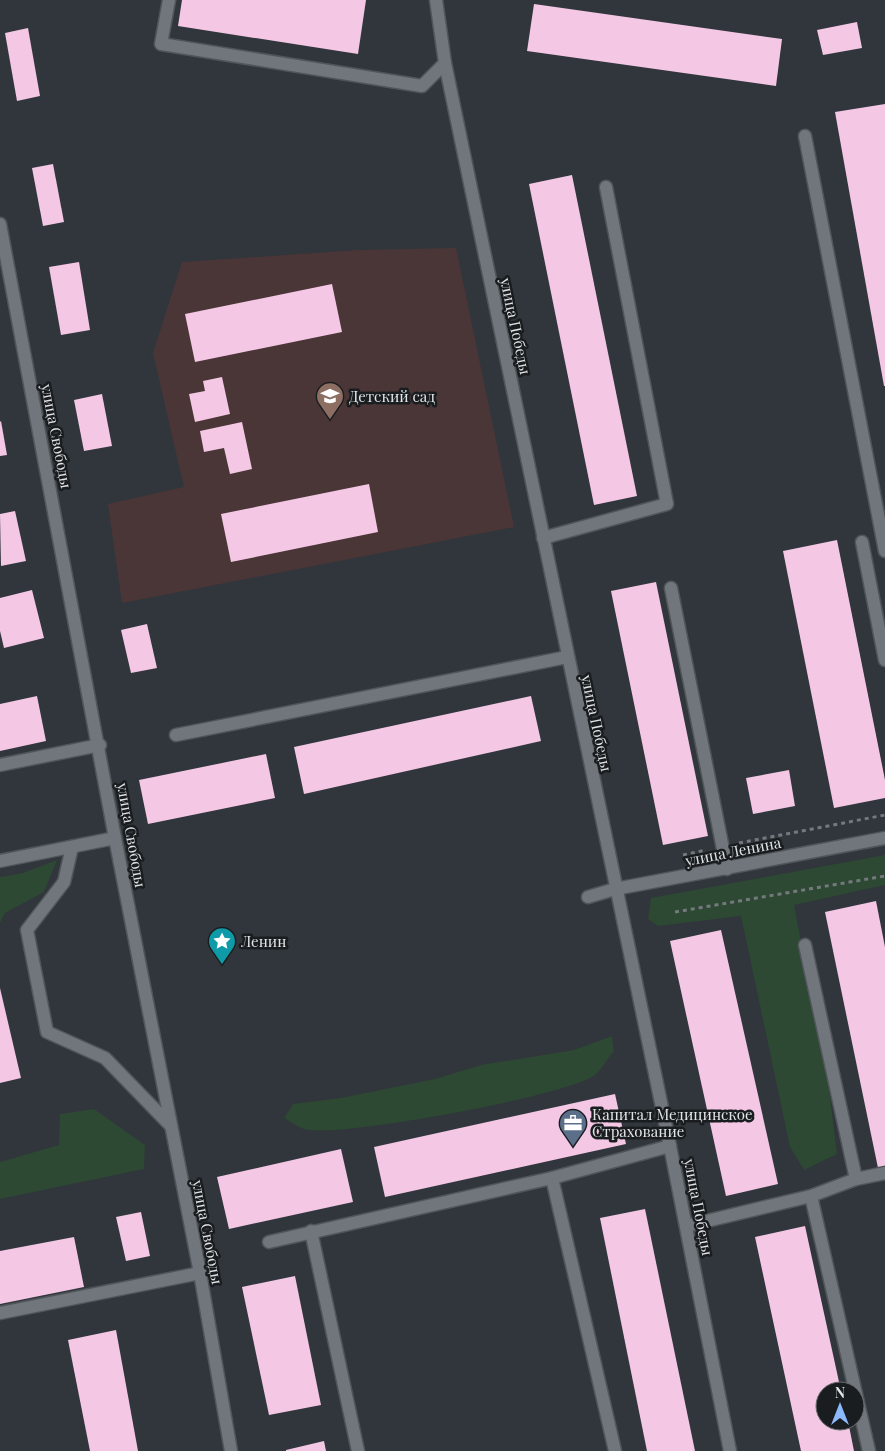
<svg xmlns="http://www.w3.org/2000/svg" width="885" height="1451" viewBox="0 0 885 1451" font-family="'Playfair Display',serif">
	<style>
		.education { fill: #4b3637 }
		.green { fill: #2d4833 }
		.building { fill: #f4c8e5 }
		.lines { fill: none; stroke-linecap: round; stroke-linejoin: round }
		.minor-casing { stroke: #505559; stroke-width: 15 }
		.path { stroke: #75797e; stroke-width: 3; stroke-dasharray: 4 4; stroke-linecap: butt }
		.minor { stroke: #70767c; stroke-width: 12 }
		.labels { text-anchor: middle; dominant-baseline: central; stroke-width: 5; stroke-linejoin: round; paint-order: stroke }
		.street-label { font-size: 15px; fill: #e1e4e7; stroke: #1a1d1f }
		.poi-label { font-size: 15px; fill: #e1e4e7; stroke: #1a1d1f; text-anchor: start }
	</style>
	<rect width="100%" height="100%" fill="#30363b"/>
	<polygon class="education" points="456,248 514,527 122,603 108,504 184,487 153,353 182,262 360,250"/>
	<g class="green">
		<polygon points="885,855 885,885 794,905 829,1089 837,1154 804,1170 790,1147 741,916 658,926 648,919 651,898"/>
		<polygon points="57,860 44,892 5,913 0,923 0,877 23,873"/>
		<path d="M612 1036 614 1051C608 1058 602 1069 595 1075 571 1095 335 1139 304 1129 297 1127 290 1121 284 1118L293 1104 341 1098 435 1079 481 1065 574 1050Z"/>
		<polygon points="94,1109 145,1145 144,1169 0,1199 0,1162 59,1145 60,1114"/>
	</g>
	<g class="building">
		<polygon points="182,0 366,0 358,54 178,26"/>
		<polygon points="534,4 782,39 776,86 527,51"/>
		<polygon points="857,22 862,48 823,55 817,30"/>
		<polygon points="28,28 40,96 17,101 5,33"/>
		<polygon points="885,104 885,386 884,386 835,112"/>
		<polygon points="53,164 64,222 43,226 32,168"/>
		<polygon points="572,175 637,496 594,505 529,184"/>
		<polygon points="79,262 90,330 61,335 49,267"/>
		<polygon points="332,284 342,332 195,362 185,314"/>
		<polygon points="222,377 230,414 195,422 189,394 205,391 203,381"/>
		<polygon points="102,394 112,446 84,451 74,400"/>
		<polygon points="1,421 7,455 0,456 0,422"/>
		<polygon points="242,422 252,469 230,474 224,448 204,452 200,431"/>
		<polygon points="369,484 378,532 231,562 221,514"/>
		<polygon points="15,511 26,561 1,566 0,514"/>
		<polygon points="837,540 885,780 885,798 834,808 783,551"/>
		<polygon points="656,582 708,836 663,845 611,591"/>
		<polygon points="32,590 44,638 4,648 0,631 0,598"/>
		<polygon points="147,624 157,668 131,673 121,630"/>
		<polygon points="37,696 46,741 0,751 0,704"/>
		<polygon points="531,696 541,741 304,794 294,747"/>
		<polygon points="266,754 275,798 148,824 139,780"/>
		<polygon points="789,770 795,806 753,814 746,778"/>
		<polygon points="876,901 885,947 885,1167 878,1168 825,912"/>
		<polygon points="721,930 778,1184 726,1196 670,941"/>
		<polygon points="0,988 21,1078 0,1083"/>
		<polygon points="615,1094 626,1144 385,1197 374,1147"/>
		<polygon points="341,1149 353,1202 229,1229 217,1177"/>
		<polygon points="645,1209 695,1451 647,1451 600,1218"/>
		<polygon points="141,1212 150,1256 126,1261 116,1217"/>
		<polygon points="805,1226 841,1391 825,1391 825,1421 848,1421 854,1451 801,1451 755,1237"/>
		<polygon points="74,1237 84,1287 0,1304 0,1251"/>
		<polygon points="295,1276 321,1405 269,1415 242,1287"/>
		<polygon points="116,1330 138,1451 90,1451 68,1340"/>
		<polygon points="324,1441 326,1451 286,1451 286,1450"/>
	</g>
	<g class="lines">
		<g class="minor-casing">
			<g id="minor">
				<polyline points="169,0 161,44 422,86 445,63"/>
				<polyline points="436,0 445,63 670,1146 730,1451"/>
				<polyline points="805,136 885,551"/>
				<polyline points="0,224 115,838 200,1273 231,1451"/>
				<polyline points="543,538 667,504 606,187"/>
				<polyline points="862,542 885,660"/>
				<polyline points="671,588 727,869"/>
				<polyline points="176,735 567,657"/>
				<polyline points="0,765 100,745"/>
				<polyline points="72,847 64,882 27,930 47,1032 105,1058 171,1126"/>
				<polyline points="0,861 115,838"/>
				<polyline points="588,897 615,889 885,838"/>
				<polyline points="805,945 856,1179"/>
				<polyline points="552,1178 615,1451"/>
				<polyline points="811,1196 869,1451"/>
				<polyline points="686,1226 811,1196 856,1179 885,1173"/>
				<polyline points="311,1231 358,1451"/>
				<polyline points="269,1242 552,1178 670,1146"/>
				<polyline points="0,1313 200,1273"/>
			</g>
		</g>
		<g class="path">
			<polyline points="739,843 885,815"/>
			<polyline points="683,855 706,850"/>
			<polyline points="675,912 885,876"/>
		</g>
		<use href="#minor" class="minor"/>
	</g>
	<defs>
		<g id="school-pin" transform="scale(1.4375)"><path d="M0 17L-7.5 6A9.5 9.5 0 1 1 7.5 6Z" fill="#8d6e63" stroke="#1a1d1f"/><path d="M0-5L7-2L0 1L-7-2ZM-4 1L0 2.5L4 1V4Q0 6-4 4Z" fill="#fff"/></g>
		<g id="sight-pin" transform="scale(1.4375)"><path d="M0 17L-7.5 6A9.5 9.5 0 1 1 7.5 6Z" fill="#0f9aa8" stroke="#1a1d1f"/><path d="M0-6L1.8-2.2L6-1.7L2.9 1.2L3.7 5.4L0 3.3L-3.7 5.4L-2.9 1.2L-6-1.7L-1.8-2.2Z" fill="#fff"/></g>
		<g id="office-pin" transform="scale(1.4375)"><path d="M0 17L-7.5 6A9.5 9.5 0 1 1 7.5 6Z" fill="#5c6f8a" stroke="#1a1d1f"/><path d="M-6-3h4V-5.5h4V-3h4V5H-6ZM-1-4.5V-3h2v-1.5ZM-6 0V1H6V0Z" fill="#fff"/></g>
	</defs>
	<g fill-rule="evenodd">
		<use href="#school-pin" x="330" y="396"/>
		<use href="#sight-pin" x="222" y="941"/>
		<use href="#office-pin" x="573" y="1123"/>
	</g>
	<g class="labels">
		<g class="street-label">
			<text transform="translate(516 326) rotate(78)">улица Победы</text>
			<text transform="translate(57 436) rotate(79)">улица Свободы</text>
			<text transform="translate(597 723) rotate(78)">улица Победы</text>
			<text transform="translate(132 835) rotate(80)">улица Свободы</text>
			<text transform="translate(733 851) rotate(-11)">улица Ленина</text>
			<text transform="translate(699 1207) rotate(79)">улица Победы</text>
			<text transform="translate(208 1232) rotate(79)">улица Свободы</text>
		</g>
		<g class="poi-label">
			<text x="349" y="396">Детский сад</text>
			<text x="241" y="941">Ленин</text>
			<text x="592" y="1114">Капитал Медицинское<tspan x="592" dy="17">Страхование</tspan></text>
		</g>
	</g>
	<g transform="translate(840 1406)"><circle r="24" fill="#1a1d1f" stroke="#6a6d6f"/>
	<path d="M0-4L9 19L0 12L-9 19Z" fill="#8cb9fc"/>
	<text y="-8" font-size="14" font-weight="bold" text-anchor="middle" fill="#e1e4e7">N</text>
	</g>
</svg>
